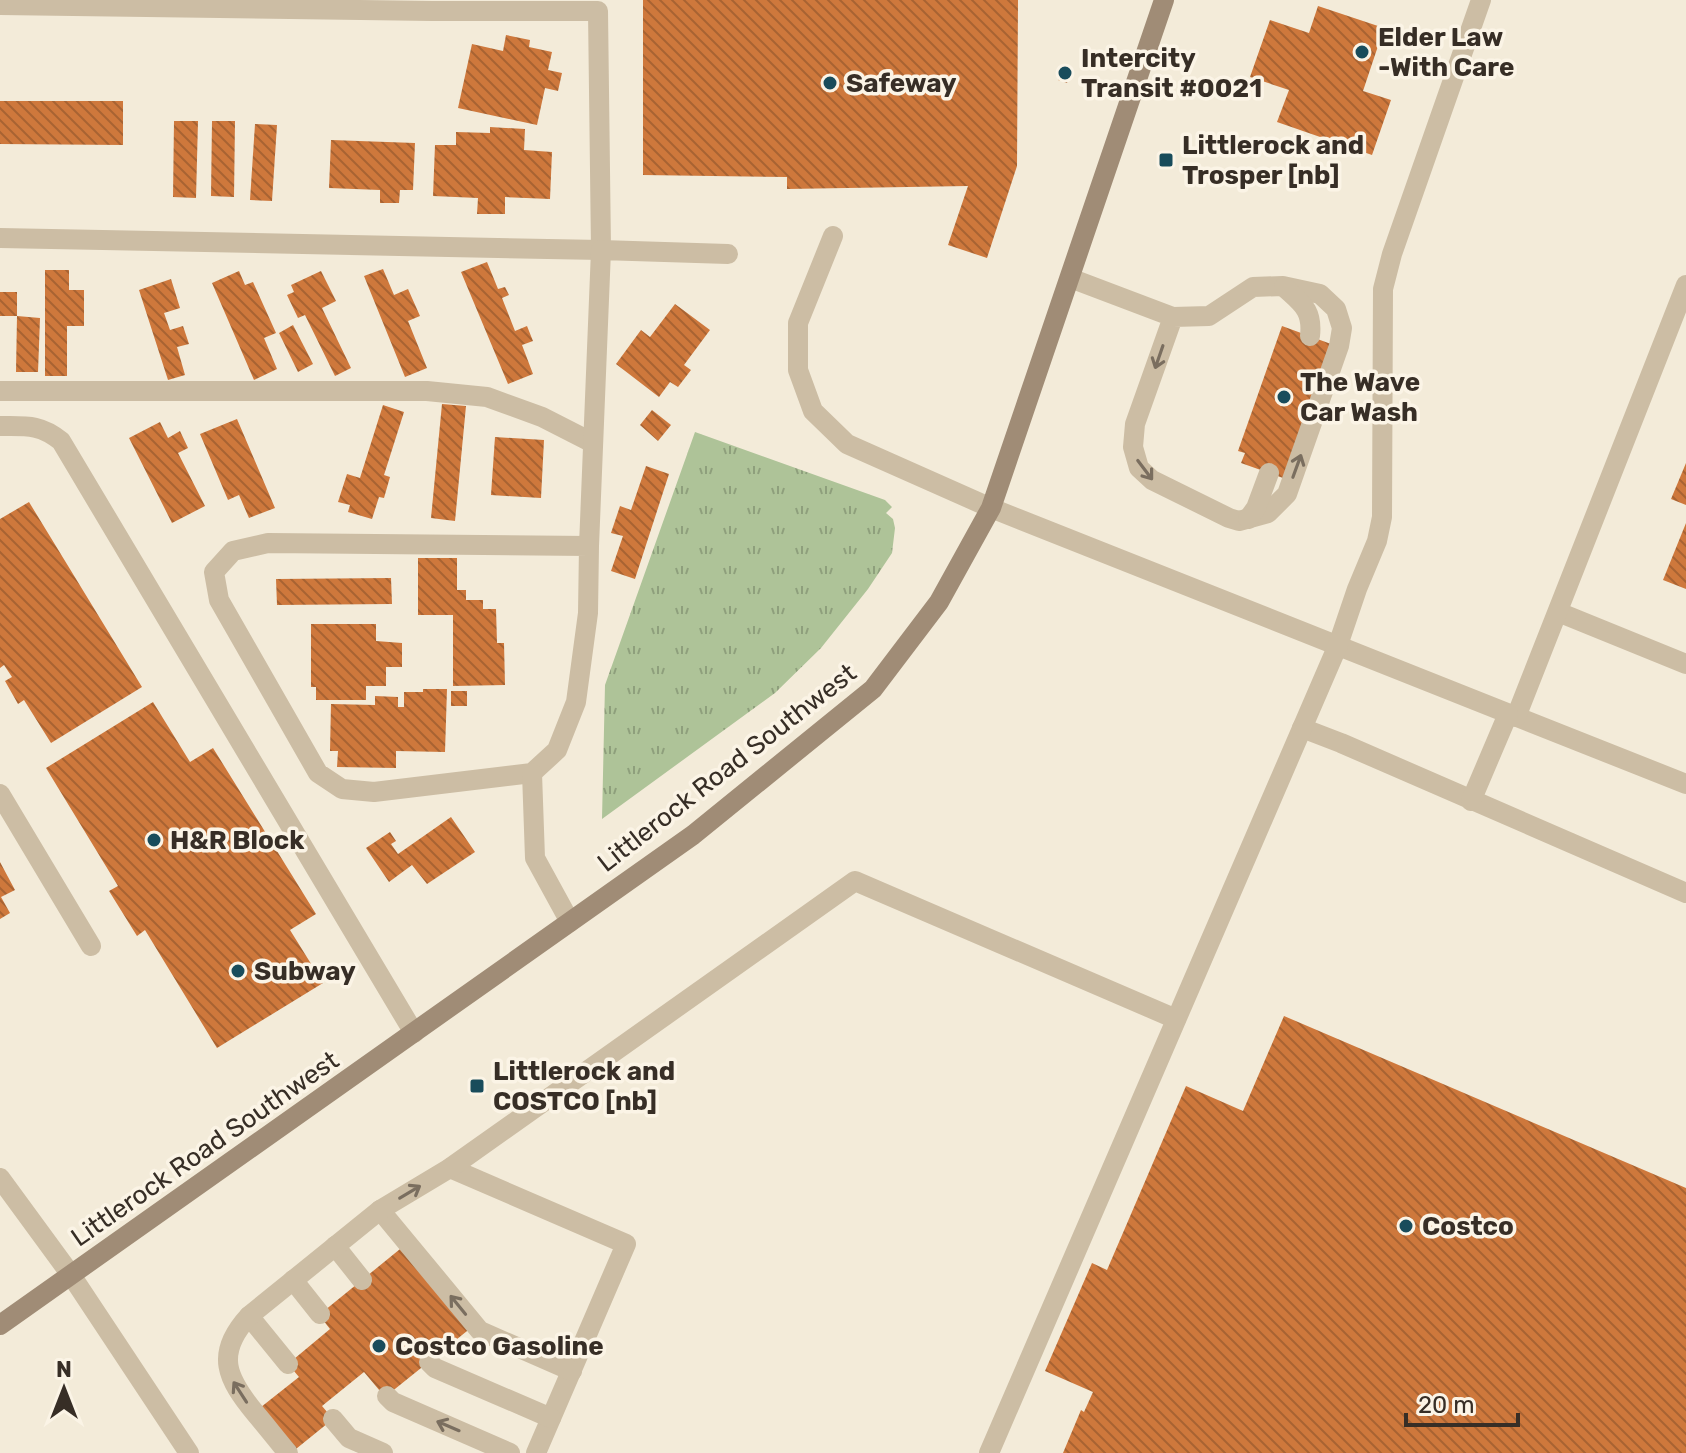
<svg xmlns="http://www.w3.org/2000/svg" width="1686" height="1453" viewBox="0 0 1686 1453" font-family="Rubik,sans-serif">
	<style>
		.grass { fill: url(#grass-tufts) }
		.building { fill: url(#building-back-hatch) }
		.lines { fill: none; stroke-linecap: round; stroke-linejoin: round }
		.lane { stroke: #ccbda4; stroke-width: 20 }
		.street { stroke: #ccbda4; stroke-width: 20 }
		.secondary { stroke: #a08c76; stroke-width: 20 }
		.oneway { stroke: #7a6e5f }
		.poi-dot { fill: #194c5b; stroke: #fbf4e6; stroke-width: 3 }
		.labels { text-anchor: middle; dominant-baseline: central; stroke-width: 7; stroke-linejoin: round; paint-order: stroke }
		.poi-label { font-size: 26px; font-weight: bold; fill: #372e26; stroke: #fbf4e6; text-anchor: start }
		.street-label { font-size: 26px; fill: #372e26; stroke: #fbf4e6 }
	</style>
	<defs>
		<pattern id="grass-tufts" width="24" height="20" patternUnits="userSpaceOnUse" patternTransform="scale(2)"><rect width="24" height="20" fill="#aec398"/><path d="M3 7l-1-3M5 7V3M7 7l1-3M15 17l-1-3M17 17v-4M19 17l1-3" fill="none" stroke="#8e9f7c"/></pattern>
		<pattern id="building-back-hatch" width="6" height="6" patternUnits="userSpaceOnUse" patternTransform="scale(2)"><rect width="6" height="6" fill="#ce783c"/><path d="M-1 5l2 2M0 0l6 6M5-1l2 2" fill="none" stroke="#a86332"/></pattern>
	</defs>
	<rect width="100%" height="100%" fill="#f3ebd9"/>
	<polygon class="grass" points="695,432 885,500 892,507 886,513 893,519 895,528 892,553 868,589 821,648 775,693 602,819 605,685"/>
	<g class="building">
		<polygon points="643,0 1018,0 1017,166 987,258 948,245 968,186 787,189 787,177 643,175"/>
		<polygon points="1318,6 1384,28 1363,91 1391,100 1372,155 1277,122 1289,90 1250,77 1270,20 1309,33"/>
		<polygon points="506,35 530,40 529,47 552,52 548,70 562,73 558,91 545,88 537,125 458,108 472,44 503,51"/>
		<polygon points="1063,65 1072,67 1067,83 1058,80"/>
		<polygon points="0,101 123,101 123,145 0,144"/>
		<polygon points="174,121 198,121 196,198 173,197"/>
		<polygon points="212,121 235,121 234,197 211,196"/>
		<polygon points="255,124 277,125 272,201 250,200"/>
		<polygon points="490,127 525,129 524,150 552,152 550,199 505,197 505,214 477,214 478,198 433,196 435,145 456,145 456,132 490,133"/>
		<polygon points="331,140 415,143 413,190 400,190 399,203 380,203 380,190 329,188"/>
		<polygon points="487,262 498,289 505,287 509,295 502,298 515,331 527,326 533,341 522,345 533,374 508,384 461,272"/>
		<polygon points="383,269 394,295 408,289 420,316 408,321 427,368 405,377 364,276"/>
		<polygon points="45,270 69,270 69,290 84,290 84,326 67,326 67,376 45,376"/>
		<polygon points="239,271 245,285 253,282 276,333 264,338 277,369 254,380 212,283"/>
		<polygon points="321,271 336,301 322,308 351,368 335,376 305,315 298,318 287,295 294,292 291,285"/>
		<polygon points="171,279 180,308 164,313 170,330 183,326 189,344 177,347 185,375 168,380 139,290"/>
		<rect x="0" y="292" width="17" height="24"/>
		<polygon points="675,304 710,330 684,365 691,370 678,387 670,382 659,397 616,364 641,330 650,337"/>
		<polygon points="17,316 40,318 38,372 16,372"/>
		<polygon points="293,325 313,364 298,372 279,333"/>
		<polygon points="1282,326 1331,344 1283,478 1241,463 1245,453 1238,451"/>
		<polygon points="442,404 466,406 455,521 431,518"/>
		<polygon points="383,405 404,412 384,475 390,477 384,498 379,497 372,519 348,512 350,505 338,502 347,474 360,478"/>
		<polygon points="652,410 671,425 658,441 640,425"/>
		<polygon points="237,419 275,508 249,518 239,495 228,500 200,434"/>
		<polygon points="160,422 168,438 180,431 188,448 178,453 205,506 172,523 129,438"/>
		<polygon points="495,437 544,440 541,498 491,495"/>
		<polygon points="1686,463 1686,505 1671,499"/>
		<polygon points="646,466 669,474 635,579 611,571 623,536 611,533 620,506 631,510"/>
		<polygon points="29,502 142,687 51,743 24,700 18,704 5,681 12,677 4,665 0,668 0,519"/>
		<polygon points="1686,523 1686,589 1663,580"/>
		<polygon points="418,558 457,558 457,590 466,590 466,600 483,600 483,609 496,609 497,643 504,643 505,685 453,686 453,615 418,615"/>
		<polygon points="391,578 392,604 277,605 276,579"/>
		<polygon points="311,624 376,624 376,641 402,643 402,667 386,667 386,686 366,686 366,700 316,700 316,687 311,687"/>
		<polygon points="423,689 447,689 445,752 396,751 396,768 337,767 338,751 330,751 331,704 375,705 375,696 398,697 398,707 404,707 404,692 423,692"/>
		<rect x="451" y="691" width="16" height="15"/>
		<polygon points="153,702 190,762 213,748 316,914 290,930 323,983 217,1048 145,930 137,936 109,891 118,886 46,768"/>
		<polygon points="451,817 475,852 427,884 412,865 389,882 366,848 390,832 396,841 391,844 398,854"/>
		<polygon points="0,862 15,890 1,897 10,913 0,919"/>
		<polygon points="1284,1016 1686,1188 1686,1453 1063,1453 1081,1410 1084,1412 1093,1392 1045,1371 1092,1263 1107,1270 1186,1086 1243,1111"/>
		<polygon points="405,1245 472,1327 385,1397 364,1372 322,1406 333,1419 291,1453 256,1411 299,1377 288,1364 330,1329 319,1315"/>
	</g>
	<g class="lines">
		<g class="lane">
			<polyline points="0,5 432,11 598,11 601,250 0,238"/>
			<polyline points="833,236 798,323 798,370 813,411 847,444 991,508 1686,784"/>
			<polyline points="1070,278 1173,317 1209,316 1253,287 1283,286 1320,294 1336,309 1342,328 1339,346 1287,494 1268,513 1239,521 1229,518 1152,480 1139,468 1133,447 1135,424 1173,317"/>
			<path d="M1284 287C1301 303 1313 309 1310 336"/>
			<polyline points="0,391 427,391 487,397 542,417 593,443"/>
			<path d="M0 426C26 426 40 424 61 441L414 1033"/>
			<polyline points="1248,519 1256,508 1269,473"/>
			<polyline points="589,546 268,543 233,551 214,572 219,600 318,773 342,789 374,792 532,773 557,750 576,702 588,613 589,546 601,250 728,254"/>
			<polyline points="1558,612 1686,664"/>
			<polyline points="1516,717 1686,285"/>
			<polyline points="1302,728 1341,743 1686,893"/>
			<polyline points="0,794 91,946"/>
			<polyline points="1471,801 1508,714"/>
			<polyline points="450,1168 626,1244 536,1453"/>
			<polyline points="0,1178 71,1275 189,1453"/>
			<polyline points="380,1210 480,1331 572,1371"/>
			<polyline points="335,1246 362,1280"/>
			<polyline points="293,1280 320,1314"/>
			<polyline points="249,1316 288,1364"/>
			<polyline points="429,1362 435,1368 551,1418"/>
			<polyline points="387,1396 393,1402 510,1453"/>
			<polyline points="333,1419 349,1438 383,1453"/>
			<path d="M288 1453C277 1440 267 1427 256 1414 227 1379 214 1354 249 1316L380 1210 450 1168 855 881 1176 1019"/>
			<polyline points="989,1453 1338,645 1357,589 1377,541 1382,517 1383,289 1392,254 1481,0"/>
		</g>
		<polyline class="street" points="532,773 535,858 570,922"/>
		<polyline class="secondary" points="0,1325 693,835 873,689 939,602 991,508 1164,0"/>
	</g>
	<defs><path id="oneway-shaft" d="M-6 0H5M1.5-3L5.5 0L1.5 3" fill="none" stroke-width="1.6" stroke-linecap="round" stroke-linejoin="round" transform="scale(2)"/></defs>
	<g class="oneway">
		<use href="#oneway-shaft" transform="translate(1159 357) rotate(109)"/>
		<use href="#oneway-shaft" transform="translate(1297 466) rotate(-70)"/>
		<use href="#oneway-shaft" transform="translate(1145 470) rotate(53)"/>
		<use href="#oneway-shaft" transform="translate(410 1192) rotate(-31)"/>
		<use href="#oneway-shaft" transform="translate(458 1305) rotate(-129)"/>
		<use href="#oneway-shaft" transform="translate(240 1392) rotate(-123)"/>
		<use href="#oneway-shaft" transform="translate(448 1426) rotate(-157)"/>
	</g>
	<g class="poi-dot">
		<circle cx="1362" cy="52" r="8"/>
		<circle cx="1065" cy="73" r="8"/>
		<circle cx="830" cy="83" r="8"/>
		<rect x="1158" y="152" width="16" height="16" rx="4"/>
		<circle cx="1284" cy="397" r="8"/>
		<circle cx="154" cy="840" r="8"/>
		<circle cx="238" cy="971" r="8"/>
		<rect x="469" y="1078" width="16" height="16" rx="4"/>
		<circle cx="1406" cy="1226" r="8"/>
		<circle cx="379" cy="1346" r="8"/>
	</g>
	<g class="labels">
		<g class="poi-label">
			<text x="1378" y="37">Elder Law<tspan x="1378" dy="30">-With Care</tspan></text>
			<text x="1081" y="58">Intercity<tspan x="1081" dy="30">Transit #0021</tspan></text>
			<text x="846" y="83">Safeway</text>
			<text x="1182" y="145">Littlerock and<tspan x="1182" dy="30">Trosper [nb]</tspan></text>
			<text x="1300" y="382">The Wave<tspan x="1300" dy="30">Car Wash</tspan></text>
			<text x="170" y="840">H&amp;R Block</text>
			<text x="254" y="971">Subway</text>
			<text x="493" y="1071">Littlerock and<tspan x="493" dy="30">COSTCO [nb]</tspan></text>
			<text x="1422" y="1226">Costco</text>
			<text x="395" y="1346">Costco Gasoline</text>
		</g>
		<g class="street-label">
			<text transform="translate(727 768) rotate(-38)">Littlerock Road Southwest</text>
			<text transform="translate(205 1149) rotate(-35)">Littlerock Road Southwest</text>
		</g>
	</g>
	<g transform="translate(64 1389)" stroke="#fbf4e6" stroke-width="6" paint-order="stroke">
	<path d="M0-6L14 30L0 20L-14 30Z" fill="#372e26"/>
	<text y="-12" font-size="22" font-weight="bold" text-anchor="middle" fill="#372e26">N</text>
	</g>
	<path d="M1406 1413v12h112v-12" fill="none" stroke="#372e26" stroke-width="4"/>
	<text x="1418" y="1413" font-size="24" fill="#372e26" stroke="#fbf4e6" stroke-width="6" paint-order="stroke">20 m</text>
</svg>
